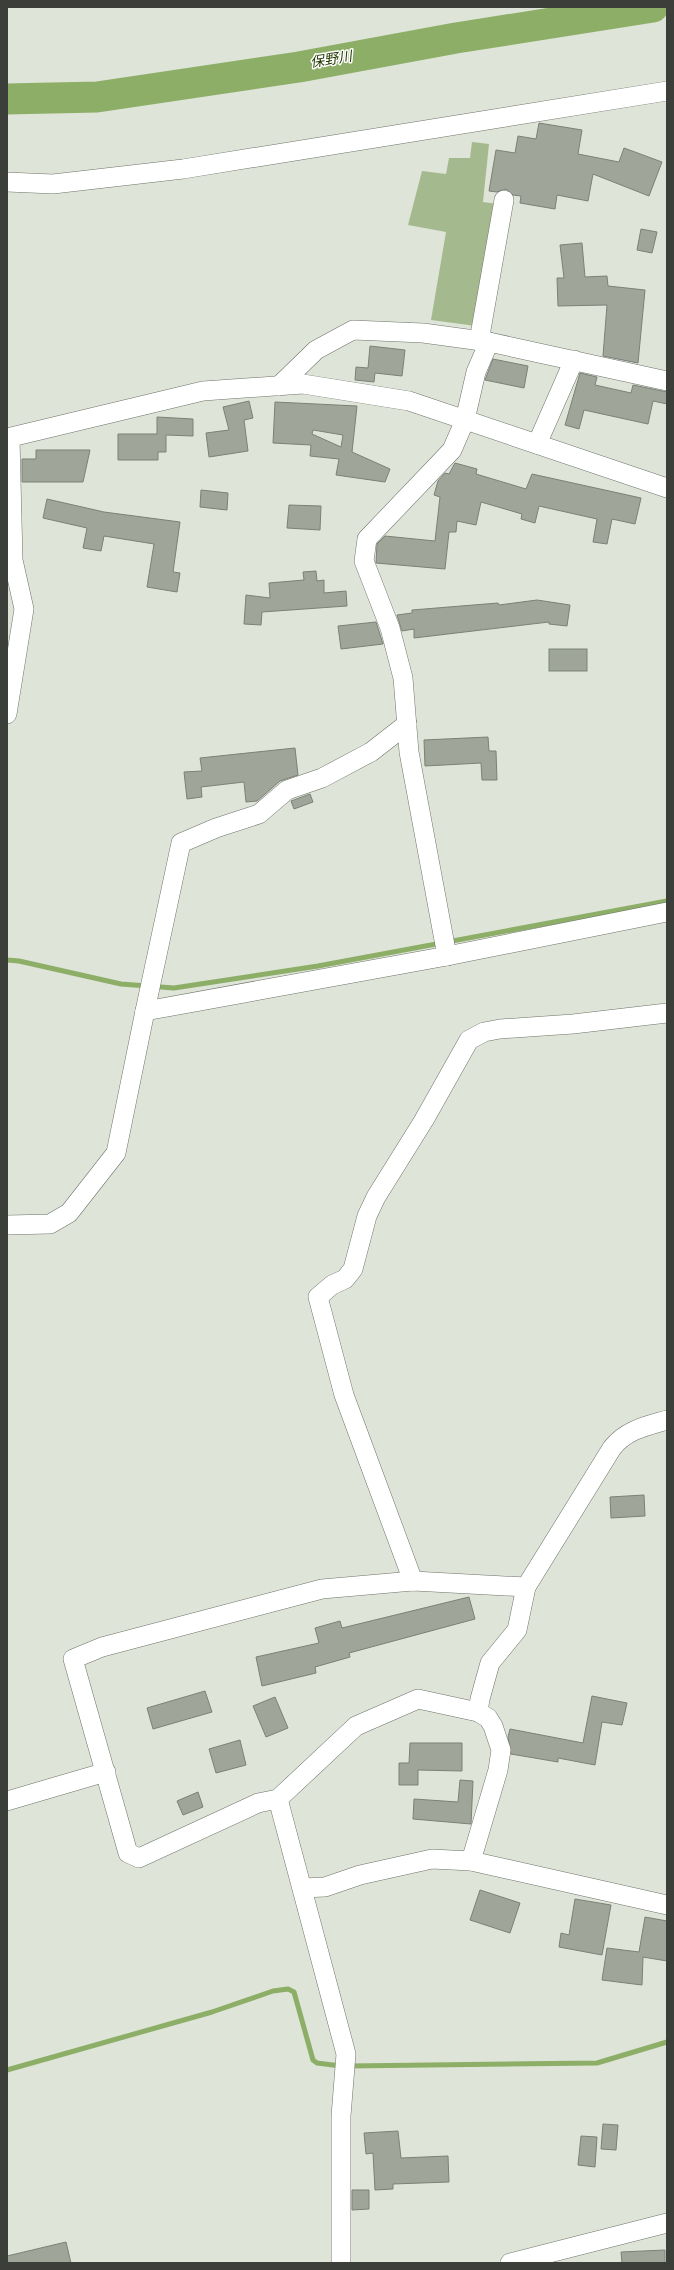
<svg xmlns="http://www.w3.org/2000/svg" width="674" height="2270" viewBox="0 0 674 2270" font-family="'Public Sans','Noto Sans JP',sans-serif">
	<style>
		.green { fill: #a4ba8e }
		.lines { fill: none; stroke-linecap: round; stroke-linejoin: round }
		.stream { stroke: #8cae66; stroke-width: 5 }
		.river { stroke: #8cae66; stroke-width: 31 }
		.building { fill: #9fa599; stroke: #7b8176; fill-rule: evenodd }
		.minor-casing { stroke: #6e7369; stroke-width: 20 }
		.minor { stroke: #fff; stroke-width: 19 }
		.labels { text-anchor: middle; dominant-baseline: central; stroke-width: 3; stroke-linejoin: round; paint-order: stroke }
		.water-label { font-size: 14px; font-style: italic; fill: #243903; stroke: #fff }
	</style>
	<rect width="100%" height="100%" fill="#dee4d8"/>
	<polygon class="green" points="472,142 489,144 483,202 498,204 476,326 431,320 446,232 408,225 422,171 446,174 449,158 470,158"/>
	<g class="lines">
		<g class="stream">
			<polyline points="7,960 19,961 121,984 174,988 318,966 667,901"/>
			<polyline points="349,2066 597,2063 667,2042"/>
			<polyline points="7,2070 212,2012 273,1991 288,1989 294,1992 313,2060 317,2063 341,2066"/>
		</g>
		<polyline class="river" points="7,99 97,97 299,67 456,38 653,7"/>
	</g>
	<g class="building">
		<polygon points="539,123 582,130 578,154 619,162 624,148 662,162 649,196 593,174 588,201 557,195 555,209 520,203 521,196 513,195 506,189 497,192 489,191 496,150 515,153 518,136 536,139"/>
		<polygon points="641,229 657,232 652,253 637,250"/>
		<polygon points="582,243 585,277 607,276 608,286 645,290 638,363 603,356 607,305 558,306 557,278 564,278 560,245"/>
		<polygon points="370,346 405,350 402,376 375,373 374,382 355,380 356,367 368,368"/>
		<polygon points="493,359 528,366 524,388 485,380"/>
		<polygon points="580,373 597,377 595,385 631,393 633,385 667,392 667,404 653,401 648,424 584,410 579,429 565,425"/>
		<polygon points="249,401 253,418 244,420 248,451 209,457 206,433 229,430 223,407"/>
		<path d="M275 402 357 406 352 452 390 469 385 482 336 475 339 459 310 456 311 445 273 443ZM313 430 343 435 341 447 312 434Z"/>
		<polygon points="157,417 193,419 193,436 166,435 166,452 158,452 158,460 118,460 118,434 157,434"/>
		<polygon points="36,450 90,450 83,482 22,482 22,459 36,459"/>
		<polygon points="455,463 477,469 476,474 526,489 532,474 641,498 635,524 612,519 607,544 593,542 597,519 539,506 535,523 521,519 522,514 481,502 476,525 457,521 456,532 449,532 445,569 376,563 377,544 385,536 435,541 440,497 434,495 438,481 445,473 449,474"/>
		<polygon points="201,490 228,493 227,510 200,507"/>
		<polygon points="47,499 104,512 180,522 173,572 180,573 177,592 147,587 154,544 104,536 101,551 83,548 87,528 43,518"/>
		<polygon points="289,505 321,506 320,530 287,528"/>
		<polygon points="316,571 317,581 324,580 324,593 346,591 347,606 262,612 261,625 244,624 246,595 270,598 269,583 304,580 303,572"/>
		<polygon points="537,600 570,605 567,626 549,624 549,622 414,638 414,629 402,631 397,615 412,613 412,610 498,603 499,605"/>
		<polygon points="376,622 383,644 341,649 338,626"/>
		<rect x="549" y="649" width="38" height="22"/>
		<polygon points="488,737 489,751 496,751 497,780 482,780 481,763 425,766 424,740"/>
		<polygon points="295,748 298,775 280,781 257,801 246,802 244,782 201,787 202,797 187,799 184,772 202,771 200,758"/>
		<polygon points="310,794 313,802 294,809 291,801"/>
		<polygon points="644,1495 645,1516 611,1518 610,1497"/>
		<polygon points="469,1597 475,1619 349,1653 350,1657 315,1667 316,1673 262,1686 256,1657 319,1643 315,1628 340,1621 342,1628"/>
		<polygon points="205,1691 212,1712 153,1729 147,1708"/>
		<polygon points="592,1696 627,1703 622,1725 602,1722 595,1765 558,1758 558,1762 511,1754 508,1737 510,1729 583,1743"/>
		<polygon points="275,1697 288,1728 266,1737 253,1706"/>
		<polygon points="240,1740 246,1765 216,1773 209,1749"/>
		<polygon points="410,1743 462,1743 462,1771 418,1770 418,1785 399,1785 399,1763 409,1763"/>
		<polygon points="460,1780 473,1781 471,1824 413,1819 414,1799 458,1802"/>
		<polygon points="198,1792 203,1807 183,1815 177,1801"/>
		<polygon points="480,1890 520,1903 510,1933 470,1920"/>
		<polygon points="575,1899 611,1905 602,1955 559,1947 561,1933 569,1935"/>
		<polygon points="645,1917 667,1921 667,1961 643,1957 642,1985 602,1980 607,1948 639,1952"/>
		<polygon points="603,2124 618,2125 616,2150 601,2149"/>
		<polygon points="398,2131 401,2158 448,2156 449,2182 393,2184 393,2189 375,2190 373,2153 366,2154 364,2133"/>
		<polygon points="581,2136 597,2137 595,2167 578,2165"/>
		<polygon points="352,2190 369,2190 369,2209 352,2210"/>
		<polygon points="66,2242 71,2263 7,2263 7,2256"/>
		<polygon points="665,2250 665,2263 622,2263 621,2252"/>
	</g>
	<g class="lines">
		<g class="minor-casing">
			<g id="minor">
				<polyline points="7,182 53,184 183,169 667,91"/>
				<polyline points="479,341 504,200"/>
				<polyline points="279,386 316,350 353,330 423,333 489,342 667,381"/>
				<polyline points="7,438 203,391 303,384 409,401 667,488"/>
				<polyline points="537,444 574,360"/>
				<polyline points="7,714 24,609 13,560 10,438"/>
				<polyline points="447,956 409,752 403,678 390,628 364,561 367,539 452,450 465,420 476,372 489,342"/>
				<polyline points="145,1011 181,843 216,828 259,814 287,790 322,778 371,752 407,724"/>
				<polyline points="7,1225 50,1224 69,1213 116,1153 145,1011 447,956 667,912"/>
				<polyline points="413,1581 344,1395 318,1297 332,1285 345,1279 353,1269 367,1216 376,1197 424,1120 469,1040 484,1032 500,1029 573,1024 667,1013"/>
				<path d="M478 1712 480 1699 490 1663 517 1630 526 1587 612 1448C626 1430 646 1426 667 1420"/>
				<polyline points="278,1799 346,2054 341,2116 341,2263"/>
				<polyline points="7,1801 106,1772"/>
				<polyline points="471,1861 498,1770 501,1750 493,1726 488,1718 478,1712 418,1699 356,1726 278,1799 258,1803 139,1858 128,1853 73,1659 102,1647 322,1589 413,1581 526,1587"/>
				<polyline points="302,1888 325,1887 360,1875 432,1859 471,1861 667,1905"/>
				<polyline points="510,2263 667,2223"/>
			</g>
		</g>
		<use href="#minor" class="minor"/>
	</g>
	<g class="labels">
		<g class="water-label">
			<text transform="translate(331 59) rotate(-9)">保野川</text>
		</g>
	</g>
	<rect width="674" height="2270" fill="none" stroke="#3b3e39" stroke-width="16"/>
</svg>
